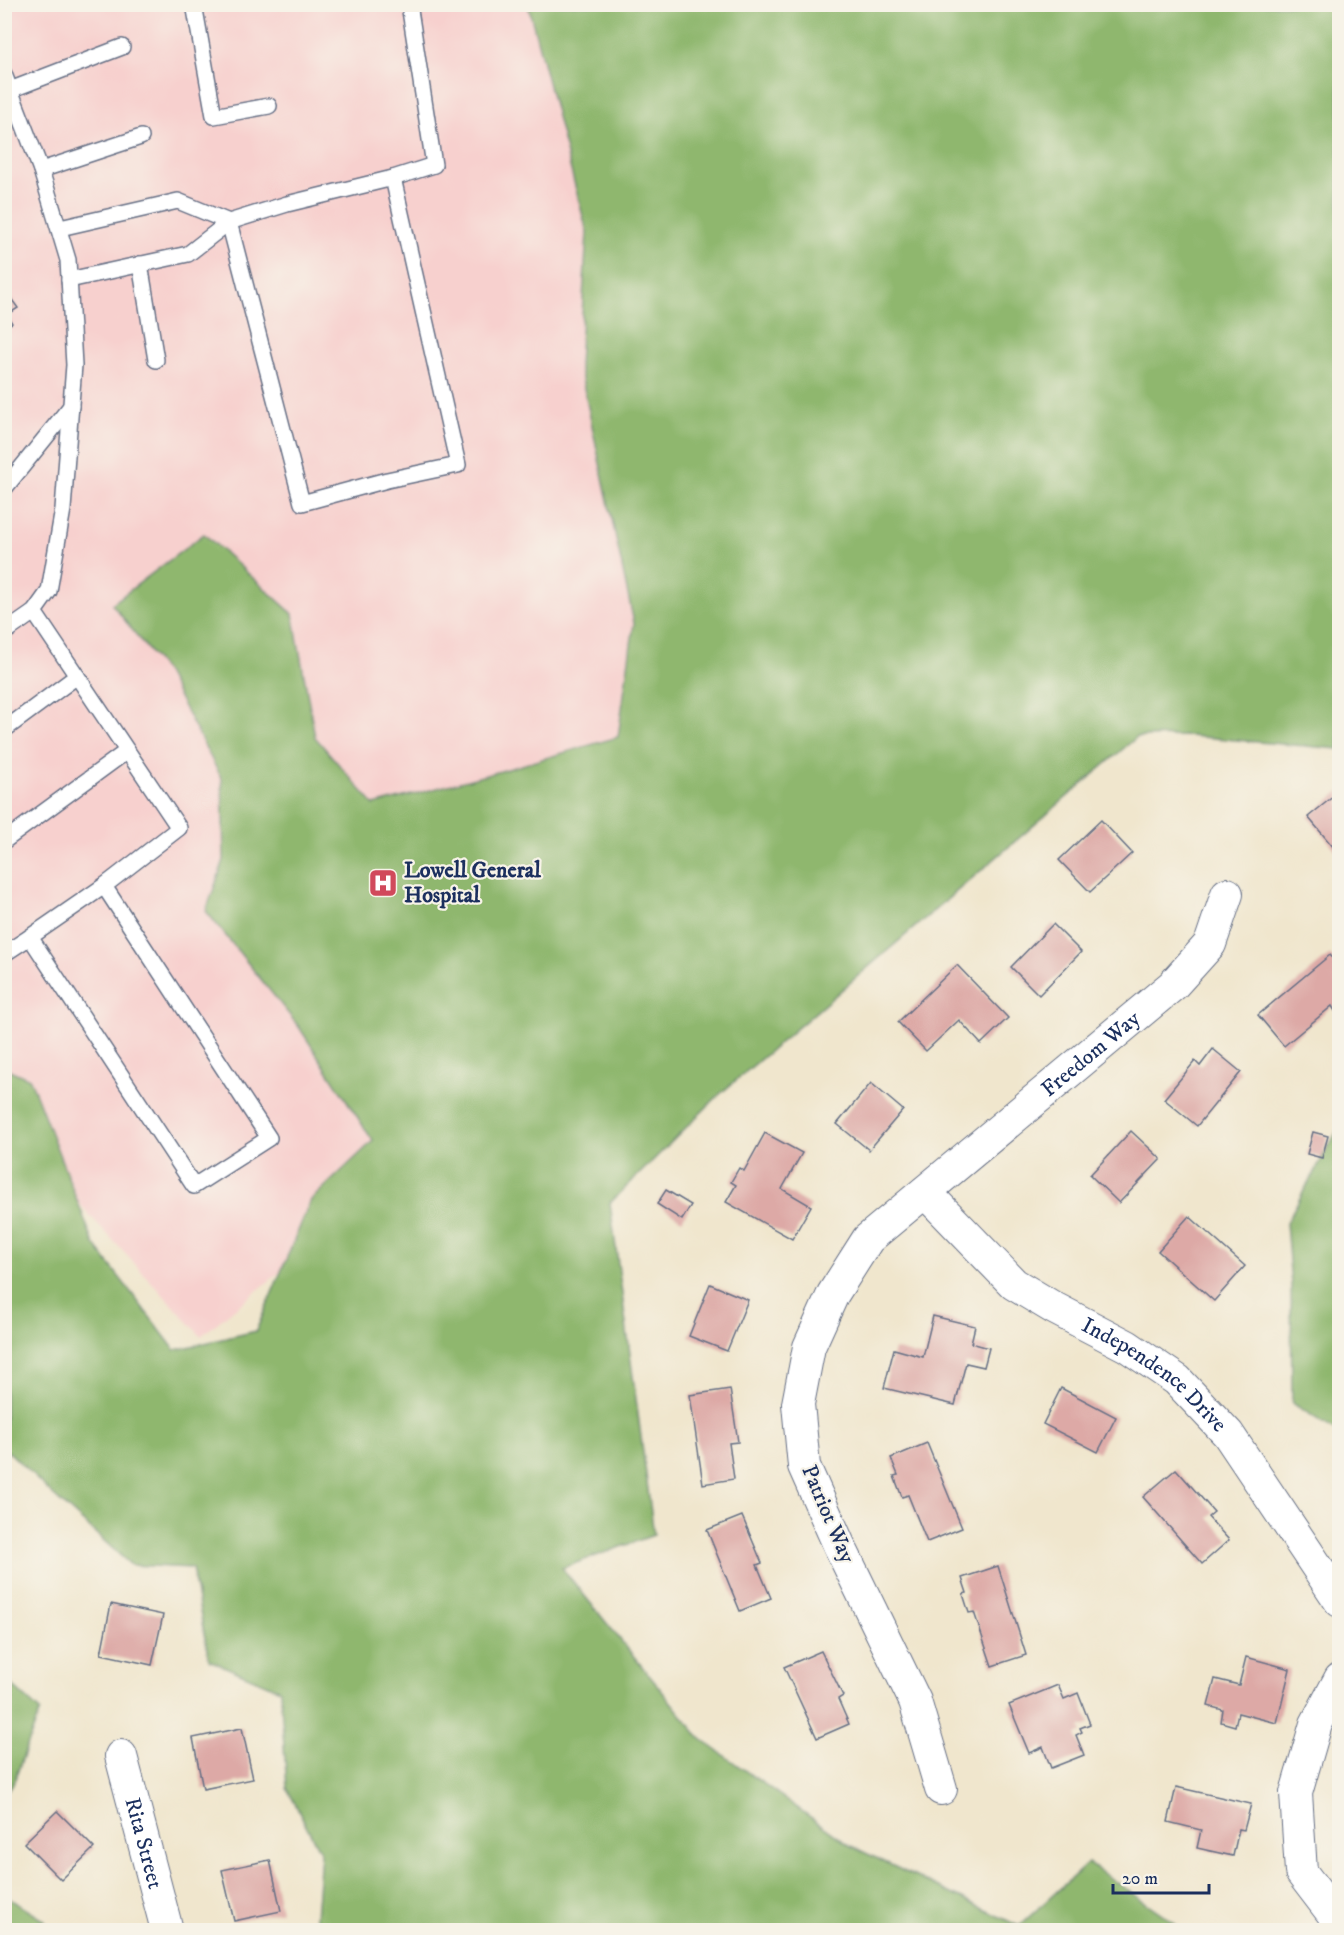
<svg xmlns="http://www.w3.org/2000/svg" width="1344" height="1935" viewBox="0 0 1344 1935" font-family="'IM FELL DW Pica',serif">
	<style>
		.built { fill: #f7d0ce }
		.forest { fill: #8fb76e; stroke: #557366; stroke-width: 1.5 }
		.building { fill: #dda9a6 }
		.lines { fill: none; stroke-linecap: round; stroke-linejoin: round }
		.service-casing { stroke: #666f85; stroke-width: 18 }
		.minor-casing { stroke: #666f85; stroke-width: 34 }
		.service { stroke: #fff; stroke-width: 15 }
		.minor { stroke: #fff; stroke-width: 32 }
		.labels { text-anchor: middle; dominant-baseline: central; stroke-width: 4.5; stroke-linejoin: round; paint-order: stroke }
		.poi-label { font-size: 22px; font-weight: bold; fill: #1b2f5e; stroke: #f7f3e8; text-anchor: start }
		.street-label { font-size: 22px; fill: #1b2f5e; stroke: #f7f3e8 }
	</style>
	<rect width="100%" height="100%" fill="#f7f3e8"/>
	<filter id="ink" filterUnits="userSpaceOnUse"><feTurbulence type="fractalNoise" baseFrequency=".0167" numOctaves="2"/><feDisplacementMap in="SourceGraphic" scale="12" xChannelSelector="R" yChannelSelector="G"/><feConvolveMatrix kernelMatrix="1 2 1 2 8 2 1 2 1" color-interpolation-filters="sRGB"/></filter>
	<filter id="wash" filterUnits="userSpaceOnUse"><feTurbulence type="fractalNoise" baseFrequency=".008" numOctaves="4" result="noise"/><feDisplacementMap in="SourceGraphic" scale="24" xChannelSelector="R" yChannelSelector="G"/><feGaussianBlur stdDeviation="1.35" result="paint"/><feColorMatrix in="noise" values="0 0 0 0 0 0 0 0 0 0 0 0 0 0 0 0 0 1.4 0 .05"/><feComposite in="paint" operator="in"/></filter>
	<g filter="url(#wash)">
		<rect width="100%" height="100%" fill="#f0e6cd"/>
		<polygon class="built" points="5,5 774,5 1057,644 201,1336 5,1123"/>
		<g class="forest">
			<polygon points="528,5 1339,5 1339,749 1190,736 1137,737 720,1094 610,1203 654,1535 562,1568 701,1739 851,1846 1019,1926 1088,1863 1174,1922 1180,1930 315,1930 321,1854 287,1788 280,1690 209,1660 192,1568 131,1565 55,1497 9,1452 5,1455 5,1068 30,1079 94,1244 175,1350 256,1331 311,1200 373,1141 299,1027 206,911 224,860 222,779 166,673 112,604 204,534 293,614 315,737 374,805 501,771 618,737 634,623 579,365 587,232"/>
			<polygon points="1339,1128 1339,1433 1292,1403 1291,1284 1286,1223"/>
			<polygon points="5,1679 40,1711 13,1784 5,1792"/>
			<polygon points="5,1896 44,1920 48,1930 5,1930"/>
		</g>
		<g id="blocks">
			<g class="building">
				<polygon points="4,289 18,308 7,315 12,323 4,328"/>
				<polygon points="1340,791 1340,855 1308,817"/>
				<polygon points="1101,820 1132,853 1090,892 1059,860"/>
				<polygon points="1053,924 1081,952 1039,995 1011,967"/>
				<polygon points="1330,955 1340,966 1340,1008 1335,1011 1332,1006 1284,1046 1258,1015"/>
				<polygon points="957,965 1008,1018 981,1044 959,1020 926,1051 898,1022"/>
				<polygon points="1213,1049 1241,1072 1197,1126 1164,1099 1195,1061 1200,1066"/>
				<polygon points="871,1083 903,1110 869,1150 837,1124"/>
				<polygon points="1131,1131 1161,1159 1119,1203 1090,1175"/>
				<polygon points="1313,1132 1328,1136 1322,1158 1307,1154"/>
				<polygon points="765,1133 802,1153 782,1189 811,1206 792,1239 726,1202 736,1185 731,1182 739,1168 744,1171"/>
				<polygon points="666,1190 691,1205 682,1220 657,1204"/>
				<polygon points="1189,1216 1245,1266 1214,1301 1158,1251"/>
				<polygon points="710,1284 748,1300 727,1351 689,1336"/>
				<polygon points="933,1316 975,1326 971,1343 989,1348 984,1367 966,1363 955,1405 884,1388 894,1349 923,1357"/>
				<polygon points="1061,1388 1116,1417 1098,1452 1043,1424"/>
				<polygon points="730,1389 738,1442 729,1443 734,1479 703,1484 690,1395"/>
				<polygon points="927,1443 962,1528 927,1542 908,1495 902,1497 894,1476 898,1475 891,1458"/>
				<polygon points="1176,1469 1214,1512 1208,1517 1229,1540 1202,1564 1143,1497"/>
				<polygon points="742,1516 762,1563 757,1565 771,1598 740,1611 707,1530"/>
				<polygon points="998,1566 1026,1655 992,1666 974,1612 969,1613 963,1594 967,1593 962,1578"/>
				<polygon points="111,1604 163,1615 152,1665 101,1654"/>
				<polygon points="821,1651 843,1696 838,1699 849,1724 817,1738 784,1667"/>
				<polygon points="1246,1657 1290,1669 1277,1723 1238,1713 1235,1726 1221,1722 1223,1710 1208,1706 1215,1679 1239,1685"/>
				<polygon points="1058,1685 1064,1699 1078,1693 1090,1724 1080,1728 1082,1732 1076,1735 1084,1755 1051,1768 1043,1747 1029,1753 1009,1705"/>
				<polygon points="242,1728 253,1779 203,1789 193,1738"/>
				<polygon points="1176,1787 1251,1804 1244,1830 1239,1829 1233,1856 1197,1848 1201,1830 1168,1822"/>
				<polygon points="57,1811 94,1848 61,1880 24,1843"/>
				<polygon points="270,1860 281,1911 234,1921 222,1870"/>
			</g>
		</g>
	</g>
	<g filter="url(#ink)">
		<use href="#blocks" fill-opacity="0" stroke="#666f85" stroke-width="1.5"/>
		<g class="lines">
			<g class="service-casing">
				<g id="service">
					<polyline points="194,4 214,116 269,106"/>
					<polyline points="4,74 41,170 68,260 74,365 63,509 49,591 34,612 4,633"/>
					<polyline points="10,90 122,47"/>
					<polyline points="41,170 141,137"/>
					<polyline points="229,222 302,503 387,480 458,465 393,178"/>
					<polyline points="60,228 178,201 229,222"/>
					<polyline points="140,264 156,360"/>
					<polyline points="69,280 188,254 229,222 287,204 393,178 434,165 409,4"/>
					<polyline points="4,489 71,406"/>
					<polyline points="4,730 77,676"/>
					<polyline points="4,841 127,751"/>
					<polyline points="30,937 104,886"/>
					<polyline points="4,954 30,937 194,1186 269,1138 104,886 179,828 34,612"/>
				</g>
			</g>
			<g class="minor-casing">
				<g id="minor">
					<path id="s1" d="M925 1192 1014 1284 1054 1308 1127 1346 1177 1380 1228 1434 1340 1601"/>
					<polyline points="1340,1679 1316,1724 1296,1793 1301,1872 1340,1923"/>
					<path id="s2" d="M121 1756 167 1930"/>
					<path id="s3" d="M941 1789 915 1701 839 1545 804 1466 798 1404 809 1347 833 1294 868 1239 1173 985 1210 944 1227 894"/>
				</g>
			</g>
			<use href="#service" class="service"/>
			<use href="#minor" class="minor"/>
		</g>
	</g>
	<defs>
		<g id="hospital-square" transform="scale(1.5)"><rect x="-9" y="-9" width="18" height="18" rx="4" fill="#d1495b" stroke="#f7f3e8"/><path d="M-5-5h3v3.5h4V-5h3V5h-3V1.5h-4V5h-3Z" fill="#fff"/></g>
	</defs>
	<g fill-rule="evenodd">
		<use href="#hospital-square" x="383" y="883"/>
	</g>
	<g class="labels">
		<g class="poi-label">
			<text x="404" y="870">Lowell General<tspan x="404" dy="25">Hospital</tspan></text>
		</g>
		<g class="street-label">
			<text stroke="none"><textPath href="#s3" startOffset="885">Freedom Way</textPath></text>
			<text stroke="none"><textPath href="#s1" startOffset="296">Independence Drive</textPath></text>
			<text transform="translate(828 1514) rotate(67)">Patriot Way</text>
			<text stroke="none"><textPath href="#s2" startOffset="90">Rita Street</textPath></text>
		</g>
	</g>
	<rect width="1344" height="1935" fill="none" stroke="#f7f3e8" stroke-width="24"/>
	<path d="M1113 1884v9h96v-9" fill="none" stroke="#1b2f5e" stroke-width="3"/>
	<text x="1122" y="1884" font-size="18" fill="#1b2f5e" stroke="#f7f3e8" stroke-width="4.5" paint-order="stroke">20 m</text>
</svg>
